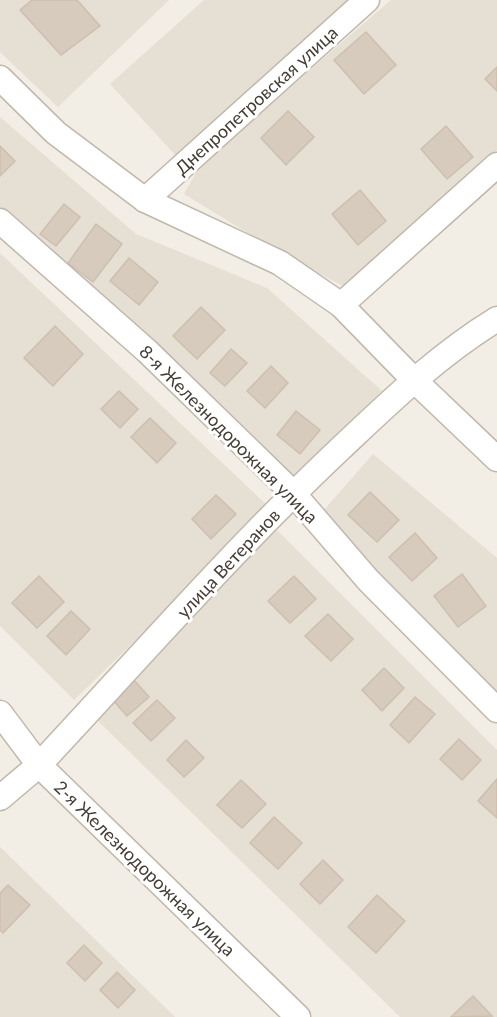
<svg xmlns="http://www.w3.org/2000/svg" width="497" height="1017" viewBox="0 0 497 1017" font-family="Lato,sans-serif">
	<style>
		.residential { fill: #e6dfd3 }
		.building { fill: #d7cbbe; stroke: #cebfae; stroke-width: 1.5 }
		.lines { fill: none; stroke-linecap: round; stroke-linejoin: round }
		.minor-casing { stroke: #c1b7ab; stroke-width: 27 }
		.minor { stroke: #fff; stroke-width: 24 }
		.labels { text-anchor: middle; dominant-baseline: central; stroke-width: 6; stroke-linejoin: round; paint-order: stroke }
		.street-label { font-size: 18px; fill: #453d35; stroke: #fff }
	</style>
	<rect width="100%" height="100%" fill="#f2ede5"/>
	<g class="residential">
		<polygon points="0,0 169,0 58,107 0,52"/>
		<polygon points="204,0 357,0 178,158 110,84"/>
		<polygon points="391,0 497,0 497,150 347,288 284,255 184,194 201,164"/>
		<polygon points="0,117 136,234 267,288 382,391 284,485 0,220"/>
		<polygon points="0,253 271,509 74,700 0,626"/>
		<polygon points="373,454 497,558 497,702 318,517"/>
		<polygon points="277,530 497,750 497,1017 400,1017 87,710"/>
		<polygon points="0,847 175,1017 0,1017"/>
	</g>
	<g class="building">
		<polygon points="32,0 77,0 100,26 61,55 20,10"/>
		<polygon points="366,32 396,65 364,94 334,60"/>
		<polygon points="497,67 497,91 485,79"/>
		<polygon points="288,111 314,137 286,165 261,138"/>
		<polygon points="446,126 473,157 447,179 421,149"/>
		<polygon points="0,146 15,161 0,176"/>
		<polygon points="360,190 386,221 358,245 332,214"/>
		<polygon points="64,204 80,217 56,246 40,234"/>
		<polygon points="96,224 122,244 93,282 68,263"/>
		<polygon points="129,258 158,282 139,305 110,281"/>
		<polygon points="201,307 225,330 197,359 173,336"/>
		<polygon points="55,326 83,354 53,386 24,358"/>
		<polygon points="231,349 247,363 225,386 210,373"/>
		<polygon points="271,366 288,383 265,408 247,391"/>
		<polygon points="119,391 138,409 120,428 101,409"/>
		<polygon points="296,411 320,430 300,454 277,435"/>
		<polygon points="150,418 176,443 157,463 131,437"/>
		<polygon points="370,492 399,520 377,542 348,515"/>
		<polygon points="216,495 236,514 211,539 192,519"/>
		<polygon points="415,533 437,558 412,581 389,557"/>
		<polygon points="462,574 486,606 458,627 434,596"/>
		<polygon points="39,576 64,602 37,628 12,603"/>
		<polygon points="294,576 316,599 290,623 268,601"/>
		<polygon points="71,611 90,629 66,655 47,636"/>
		<polygon points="328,614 353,639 331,661 305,636"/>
		<polygon points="384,668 404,688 382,711 362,690"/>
		<polygon points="133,679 149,697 127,716 111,698"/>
		<polygon points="415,697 435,714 409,743 390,725"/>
		<polygon points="157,700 175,718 151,741 133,723"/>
		<polygon points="459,739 481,760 462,780 440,759"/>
		<polygon points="186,740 204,758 184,777 167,760"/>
		<polygon points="497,779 497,818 478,801"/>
		<polygon points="241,780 266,804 242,828 217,805"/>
		<polygon points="274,817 302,843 278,869 250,843"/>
		<polygon points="323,860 343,880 320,904 300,884"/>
		<polygon points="8,885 30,905 3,933 0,930 0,893"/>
		<polygon points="377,895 405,921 376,953 348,927"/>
		<polygon points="84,945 102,963 85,981 67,963"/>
		<polygon points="117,972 135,990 118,1008 100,990"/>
		<polygon points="473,996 492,1016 451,1017"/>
	</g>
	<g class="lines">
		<g class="minor-casing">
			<g id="minor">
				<polyline points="0,78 56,133 145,200 280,263 341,305 413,379 497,459"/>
				<polyline points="145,200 367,0"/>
				<polyline points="0,221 147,351 293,493 368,580 497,710"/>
				<polyline points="341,305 497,165"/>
				<polyline points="0,713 39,765 298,1017"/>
				<path d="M0 798 39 765C138 659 234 549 340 449 390 402 438 355 497 319"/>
			</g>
		</g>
		<use href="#minor" class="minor"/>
	</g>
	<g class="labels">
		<g class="street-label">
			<text transform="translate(256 100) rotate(-42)">Днепропетровская улица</text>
			<text transform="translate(229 434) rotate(45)">8-я Железнодорожная улица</text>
			<text transform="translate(228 563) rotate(-47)">улица Ветеранов</text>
			<text transform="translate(145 868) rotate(44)">2-я Железнодорожная улица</text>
		</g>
	</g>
</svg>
